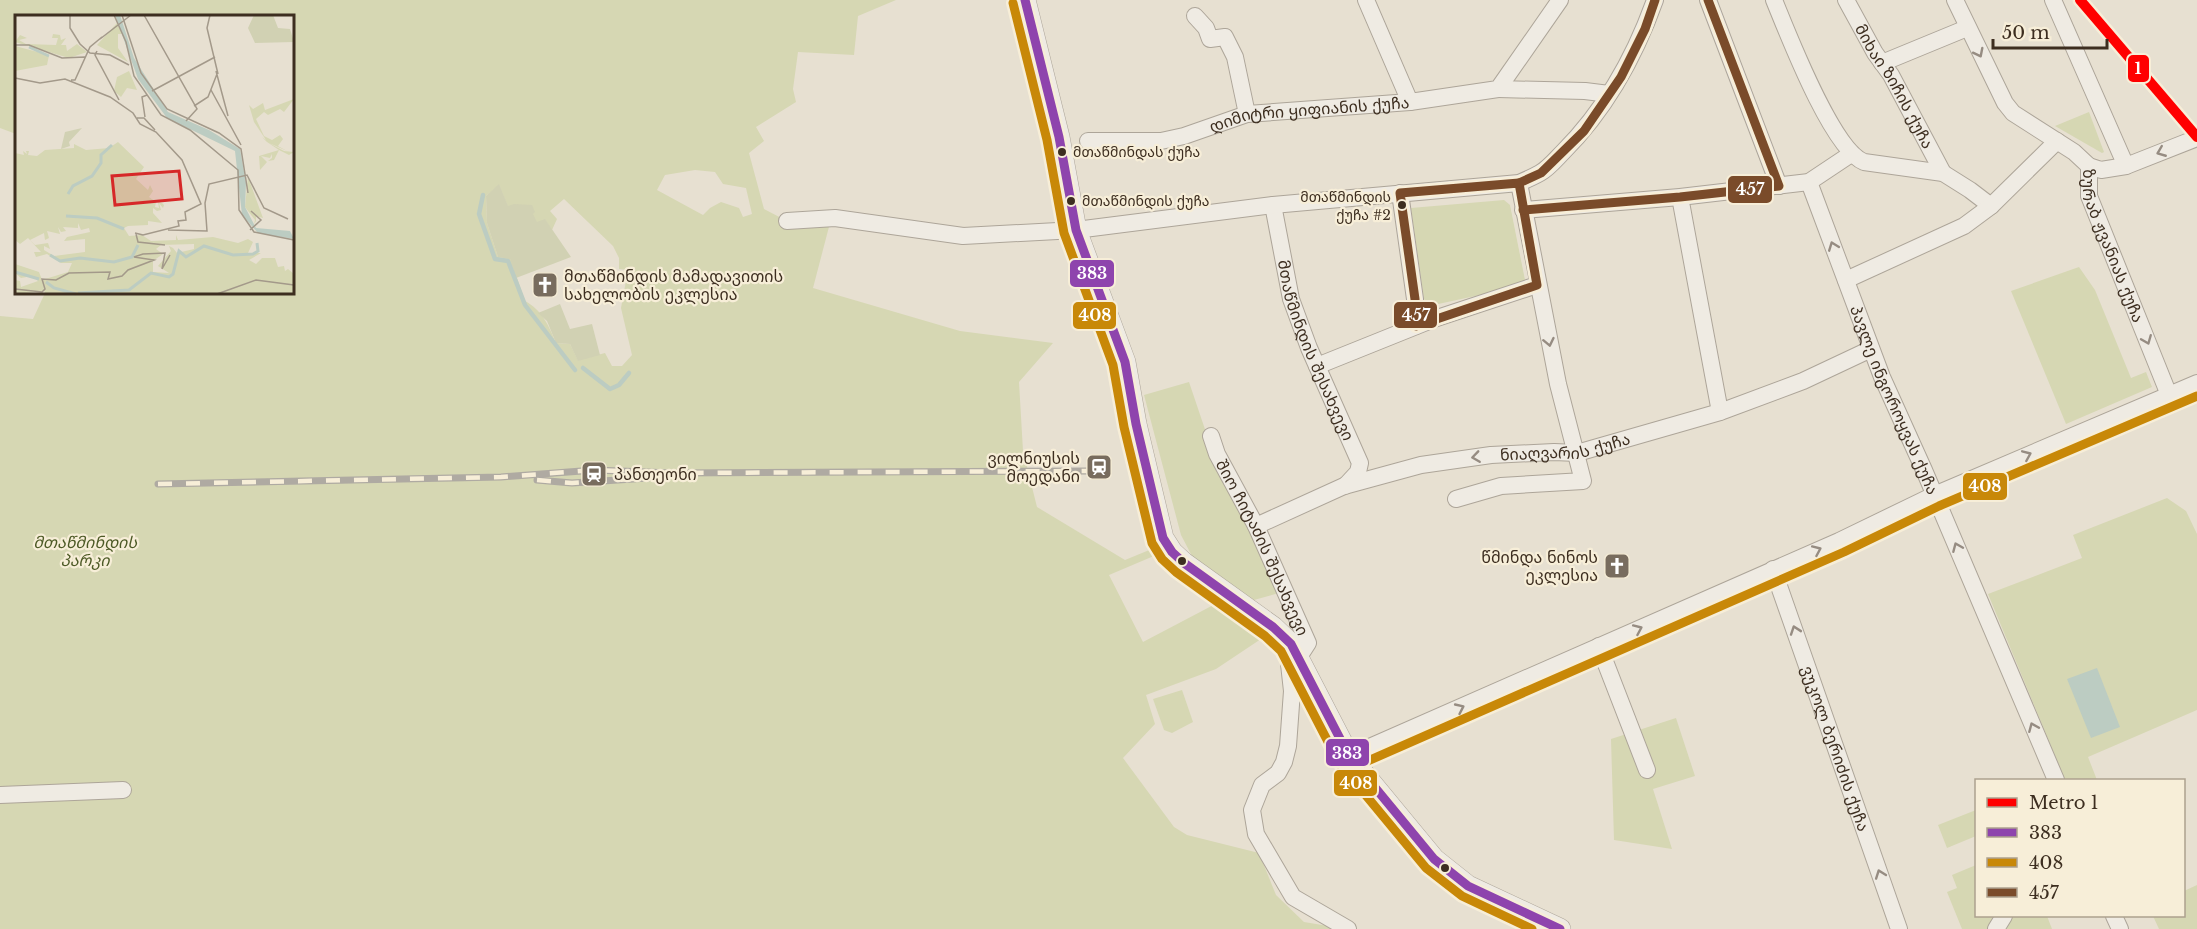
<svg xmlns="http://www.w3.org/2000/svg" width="2197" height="929" viewBox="0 0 2197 929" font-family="'Libre Baskerville','Noto Sans Georgian',serif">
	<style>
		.green { fill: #d6d7b3; fill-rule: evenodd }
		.cemetery { fill: #d1d1b3 }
		.water { fill: #bcccc2 }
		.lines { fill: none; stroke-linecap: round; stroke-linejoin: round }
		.stream { stroke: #bcccc2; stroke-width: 4.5 }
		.minor-casing { stroke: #ada599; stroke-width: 18 }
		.tertiary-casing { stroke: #ada599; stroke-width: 22 }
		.minor { stroke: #efebe3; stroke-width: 16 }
		.tertiary { stroke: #efebe3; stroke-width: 21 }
		.rail-casing { stroke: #afaaa2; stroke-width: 7 }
		.rail { stroke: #f7eed8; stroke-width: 4.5; stroke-dasharray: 14; stroke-linecap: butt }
		.bus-1-casing { stroke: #f7eed8; stroke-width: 14 }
		.bus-2-casing { stroke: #f7eed8; stroke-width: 14 }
		.bus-3-casing { stroke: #f7eed8; stroke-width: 14 }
		.bus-1 { stroke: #8e44ad; stroke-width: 9 }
		.bus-2 { stroke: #c88808; stroke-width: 9 }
		.bus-3 { stroke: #7a4b2a; stroke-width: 9 }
		.metro-1-casing { stroke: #f7eed8; stroke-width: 15 }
		.metro-1 { stroke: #f00; stroke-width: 10 }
		.oneway { stroke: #968c82 }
		.bus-dot { fill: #3d2e20; stroke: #f7eed8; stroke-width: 2 }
		.labels { text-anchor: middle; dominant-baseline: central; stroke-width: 4.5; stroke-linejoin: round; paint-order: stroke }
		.bus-label { font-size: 14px; fill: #3d2e20; stroke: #f7eed8; text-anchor: start }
		.street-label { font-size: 16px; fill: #3d2e20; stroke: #f7eed8 }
		.poi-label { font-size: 16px; fill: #3d2e20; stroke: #f7eed8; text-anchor: start }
		.park-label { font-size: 16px; font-style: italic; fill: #4d5a26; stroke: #f7eed8 }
		.inset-river { fill: none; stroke: #bcccc2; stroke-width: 3 }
		.inset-road { fill: none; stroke: #a3998a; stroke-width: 1.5 }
		.view { fill: #d62828; fill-opacity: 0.15; stroke: #d62828; stroke-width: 3 }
		.inset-edge { fill: none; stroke: #3d2e20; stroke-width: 3 }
		.line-badge { stroke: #f7eed8; stroke-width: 2 }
		.badge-label { font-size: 16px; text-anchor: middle; font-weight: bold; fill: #fff }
	</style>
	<rect width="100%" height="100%" fill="#e7e0d1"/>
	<g class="green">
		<path d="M0 0H896L858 16 854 55 798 52 793 89 796 102 756 127 764 141 749 153 764 209 787 221 830 223 813 288 960 331 1053 343 1019 382 1023 451 1037 507 1125 560 1159 546 1168 550 1109 575 1143 642 1221 601 1264 637 1216 669 1146 695 1155 724 1123 758 1174 827 1187 835 1259 853 1276 895 1304 922 1328 926 1332 929H0V316L33 319 45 293 292 292V16H16V134L0 128ZM695 170 715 172 723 184 746 188 752 214 743 217 739 208 721 202 710 208 703 215 657 190 665 175ZM499 185 508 207 532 214 537 223 545 220 552 230 557 219 550 211 564 199 613 246 619 258V269L628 270 621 308 632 355 622 366H612L605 353 578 360 570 344 556 343C549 326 542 310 525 301L510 258 498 257 487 223 486 196Z"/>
		<polygon points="2089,112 2104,152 2102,153 2055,126"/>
		<polygon points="1504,200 1510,205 1526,285 1429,306 1424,299 1411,208"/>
		<polygon points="2079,267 2095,290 2131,378 2146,372 2152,387 2066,424 2011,291"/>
		<polygon points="1189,382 1214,456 1279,593 1254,600 1194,560 1181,535 1144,395"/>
		<polygon points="2167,498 2186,511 2197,534 2197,710 2088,757 2097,780 2065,780 1988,594 2082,558 2073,535"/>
		<polygon points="1182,690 1193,722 1172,733 1164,730 1153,699"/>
		<polygon points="1676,718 1695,776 1653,789 1672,849 1614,840 1611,739"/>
		<polygon points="1976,810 1976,836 1947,848 1938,825"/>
		<polygon points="1976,865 1976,916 1998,916 1990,929 1962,929 1947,892 1957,888 1952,875"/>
		<polygon points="2197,885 2197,929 2159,929 2153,916 2184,916 2184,891"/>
		<polygon points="2010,916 2047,916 2052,929 2002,929"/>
	</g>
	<g class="cemetery">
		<polygon points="499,184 508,206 514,204 532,205 535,212 533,214 537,222 545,219 571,257 516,278 510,259 498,257 487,223 486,196"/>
		<polygon points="560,304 570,329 592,324 600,355 578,361 570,344 556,343 547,321 538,313"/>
	</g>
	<polygon class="water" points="2097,668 2120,727 2091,738 2067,679"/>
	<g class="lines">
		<g class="stream">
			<polyline points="483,195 479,214 495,259 508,261 525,305 575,370"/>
			<polyline points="583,368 610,389 619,385 629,373"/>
		</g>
		<g class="minor-casing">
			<g id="minor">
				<polyline points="1366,0 1410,102"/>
				<polyline points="1708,0 1779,186"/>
				<path d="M1774 0C1788 34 1832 149 1864 162L1943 173 1970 190 1991 206"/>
				<path id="s1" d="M1846 0 1875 53 1891 75 1943 173"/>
				<polyline points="1955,0 2005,103 2013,113 2074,152 2089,166 2101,170 2126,166 2197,138"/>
				<polyline points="2053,0 2126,166"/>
				<polyline points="1195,16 1206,28 1210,39 1225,37 1235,57 1247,114"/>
				<polyline points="1882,63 1967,28"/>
				<polyline points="1498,89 1585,91 1609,94"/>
				<path id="s2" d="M1088 141H1161L1184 136 1247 114 1410 102 1498 89 1560 0"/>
				<path id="s3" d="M2089 166V196L2169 395"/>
				<path id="s4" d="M1809 182 1882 377 1924 470 2056 780"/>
				<polyline points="1400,193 1415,299 1416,326"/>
				<polyline points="1680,197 1720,412"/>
				<path id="s5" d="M1273 205 1291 299 1309 348 1360 463 1358 472 1345 486"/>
				<polyline points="1523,210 1680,197 1809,182 1851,154"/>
				<path d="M787 221 835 218 963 236 1076 230 1273 205 1519 183C1526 180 1533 177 1540 173 1549 168 1556 159 1563 152 1606 109 1635 56 1655 0"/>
				<polyline points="1846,280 1964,226 1991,206 2057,141"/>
				<polyline points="1317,366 1434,319 1537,285"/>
				<path id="s6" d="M1211 436 1217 454 1256 526 1308 643 1299 657 1289 664 1292 691 1288 746 1284 762 1278 773 1262 785 1252 810 1256 834 1293 897 1348 929"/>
				<polyline points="1456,499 1501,486 1583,481 1558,384 1519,183"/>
				<path id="s7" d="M1256 526 1344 486 1421 465 1491 455 1554 452 1577 453 1720 412 1803 381 1871 349"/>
				<path id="s8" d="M1773 569 1899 929"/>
				<polyline points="1599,646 1647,770"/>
				<polyline points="1349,756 1839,541 1934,495 2197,383"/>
				<polyline points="0,795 123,790"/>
				<polyline points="2114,916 2120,929"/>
				<polyline points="1996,929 2004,916"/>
			</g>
		</g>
		<g class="tertiary-casing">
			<polyline id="tertiary" points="1025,0 1059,137 1076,230 1125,362 1136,424 1163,538 1172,552 1184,563 1273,627 1291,644 1349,756 1434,859 1468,886 1560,929"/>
		</g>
		<use href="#minor" class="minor"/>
		<use href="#tertiary" class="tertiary"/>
		<g class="rail-casing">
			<g id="rail">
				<polyline points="537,480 572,483 648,478"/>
				<polyline points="158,484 501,477 595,470 671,473 1092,471"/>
			</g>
		</g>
		<use href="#rail" class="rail"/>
		<g class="bus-1-casing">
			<polyline id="bus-1" points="1025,0 1059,137 1076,230 1125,362 1136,424 1163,538 1172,552 1184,563 1273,627 1291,644 1349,756 1434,859 1468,886 1560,929"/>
		</g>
		<g class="bus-2-casing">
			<g id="bus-2">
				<polyline points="1013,3 1047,140 1064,233 1113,365 1124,427 1152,543 1162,559 1176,572 1265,636 1281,651 1339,763 1426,868 1462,896 1532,929"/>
				<polyline points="1354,767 1844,552 1939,506 2197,396"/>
			</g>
		</g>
		<g class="bus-3-casing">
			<g id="bus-3">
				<polygon points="1519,183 1537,285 1416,326 1415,299 1400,193"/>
				<polyline points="1519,183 1541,173 1584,131 1621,77 1645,29 1655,0"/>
				<polyline points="1523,210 1680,197 1779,186 1708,0"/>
			</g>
		</g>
		<use href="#bus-1" class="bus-1"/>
		<use href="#bus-2" class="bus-2"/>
		<use href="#bus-3" class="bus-3"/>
		<g class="metro-1-casing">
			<polyline id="metro-1" points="2080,0 2197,137"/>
		</g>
		<use href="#metro-1" class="metro-1"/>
	</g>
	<defs><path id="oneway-chevron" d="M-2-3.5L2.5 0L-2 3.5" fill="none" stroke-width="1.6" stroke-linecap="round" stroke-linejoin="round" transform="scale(1.5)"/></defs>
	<g class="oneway">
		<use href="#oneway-chevron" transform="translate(1979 53) rotate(63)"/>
		<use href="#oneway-chevron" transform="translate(2161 152) rotate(158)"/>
		<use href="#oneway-chevron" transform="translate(1833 246) rotate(-111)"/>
		<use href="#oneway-chevron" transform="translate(2147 340) rotate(68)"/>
		<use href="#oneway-chevron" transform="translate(1549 342) rotate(78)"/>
		<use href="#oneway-chevron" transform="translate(2027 455) rotate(-23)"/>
		<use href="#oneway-chevron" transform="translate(1476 457) rotate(172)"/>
		<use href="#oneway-chevron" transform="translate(1957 547) rotate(-113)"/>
		<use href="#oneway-chevron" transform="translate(1817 550) rotate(-24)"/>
		<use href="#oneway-chevron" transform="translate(1638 629) rotate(-24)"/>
		<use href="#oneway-chevron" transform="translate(1795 630) rotate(-109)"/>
		<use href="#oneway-chevron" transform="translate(1460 708) rotate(-25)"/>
		<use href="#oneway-chevron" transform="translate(2033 727) rotate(-113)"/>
		<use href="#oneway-chevron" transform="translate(1880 874) rotate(-110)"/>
	</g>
	<defs>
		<g id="church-square" transform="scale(1.35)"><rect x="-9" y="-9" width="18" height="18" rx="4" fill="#786c5e" stroke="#f7eed8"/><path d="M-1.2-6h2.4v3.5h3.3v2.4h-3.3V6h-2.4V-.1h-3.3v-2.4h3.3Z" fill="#fff"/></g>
		<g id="station-square" transform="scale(1.35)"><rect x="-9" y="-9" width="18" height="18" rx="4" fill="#786c5e" stroke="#f7eed8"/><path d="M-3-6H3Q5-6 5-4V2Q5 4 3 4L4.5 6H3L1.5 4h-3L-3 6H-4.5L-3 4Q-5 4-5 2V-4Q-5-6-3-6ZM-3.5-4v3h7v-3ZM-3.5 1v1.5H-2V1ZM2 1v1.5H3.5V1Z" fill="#fff"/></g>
	</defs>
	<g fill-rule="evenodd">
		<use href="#church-square" x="545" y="285"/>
		<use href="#station-square" x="1099" y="467"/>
		<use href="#station-square" x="594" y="474"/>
		<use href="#church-square" x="1617" y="566"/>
	</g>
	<g class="bus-dot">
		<circle cx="1062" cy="152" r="5"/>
		<circle cx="1071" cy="201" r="5"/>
		<circle cx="1402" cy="205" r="5"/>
		<circle cx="1182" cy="561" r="5"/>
		<circle cx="1445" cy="868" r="5"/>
	</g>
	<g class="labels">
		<g class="bus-label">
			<text x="1073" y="152">მთაწმინდას ქუჩა</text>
			<text x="1391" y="197" text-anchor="end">მთაწმინდის<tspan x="1391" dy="18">ქუჩა #2</tspan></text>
			<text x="1082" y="201">მთაწმინდის ქუჩა</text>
		</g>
		<g class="street-label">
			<text stroke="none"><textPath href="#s1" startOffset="99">მიხაი ზიჩის ქუჩა</textPath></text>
			<text stroke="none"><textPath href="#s2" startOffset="225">დიმიტრი ყიფიანის ქუჩა</textPath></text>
			<text stroke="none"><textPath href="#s3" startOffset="84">ზურაბ ჟვანიას ქუჩა</textPath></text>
			<text stroke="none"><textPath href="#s5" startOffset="152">მთაწმინდის შესახვევი</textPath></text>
			<text stroke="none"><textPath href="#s4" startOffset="234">პავლე ინგოროყვას ქუჩა</textPath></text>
			<text stroke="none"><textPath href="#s7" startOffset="322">ნიაღვარის ქუჩა</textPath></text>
			<text stroke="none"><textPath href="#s6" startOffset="123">შიო ჩიტაძის შესახვევი</textPath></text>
			<text stroke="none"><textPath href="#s8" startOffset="190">ვუკოლ ბერიძის ქუჩა</textPath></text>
		</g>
		<g class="poi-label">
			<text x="564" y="276">მთაწმინდის მამადავითის<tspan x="564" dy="18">სახელობის ეკლესია</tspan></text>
			<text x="1080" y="458" text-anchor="end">ვილნიუსის<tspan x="1080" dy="18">მოედანი</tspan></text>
			<text x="614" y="474">პანთეონი</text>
			<text x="1598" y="557" text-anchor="end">წმინდა ნინოს<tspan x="1598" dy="18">ეკლესია</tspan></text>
		</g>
		<g class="park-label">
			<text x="85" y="542">მთაწმინდის<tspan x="85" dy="18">პარკი</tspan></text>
		</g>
	</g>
	<g transform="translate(15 15)">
		<rect width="279" height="279" fill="#e7e0d1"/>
		<path d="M102 8 107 19H103V33L113 47 82 30ZM38 19 45 20 46 25 51 23 46 30H51L52 36 62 29 72 37 54 43 0 27 5 20 12 23 4 25 11 29 41 30 43 23H37ZM0 31 34 40 32 50 0 56ZM114 56 122 75 112 73 106 82 99 76 102 62ZM279 84 269 97 265 94 253 100 249 97 241 104 249 121 257 125 265 120 268 124 263 131 272 136 254 128 269 136 279 137 274 140 264 135 259 145 253 146 257 143V139L255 143 246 141 252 147 245 155 244 141 264 135 252 127 247 122 251 125 239 107 234 90 238 94 248 88 250 95ZM103 127 129 152 121 164 133 175 135 170 138 176 134 182 141 187 140 192 144 193 143 187 147 188 149 190 148 193 144 188 146 195 142 196 138 193V198L147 208 133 206V210L113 211 109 213 114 221 127 220 136 226 161 225V220L163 225 198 222 223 228 233 224 238 227 233 238H246L234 245 241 249 247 243H260L263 252 269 251 270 256 273 254 279 259V279H31L29 276 0 279V265L5 266 6 272 23 266 17 261 6 263 0 258V249L24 257 27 265 53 257 57 248H46L32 239 21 242 19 237H26L13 223 5 229 0 225V138L9 140 8 136 12 139 11 136H14L13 140 22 141 30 135 59 133V129L71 135 94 133ZM63 208 66 215 74 213 75 217 52 222 49 226 70 224V237L39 241 29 235V231L35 234 33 228 20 230 15 225 29 218 30 225 34 223 32 216 45 219 43 212 46 217 51 216 48 212 63 213ZM179 229V234L162 238 158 233 154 231 156 236 143 251 154 258 138 257V246L148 239 141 234 146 230ZM233 162 248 203 241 201V206L239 209 240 205 230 192Z" fill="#d6d7b3" fill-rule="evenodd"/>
		<path d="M239 0H258L263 13 275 14 279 27 240 28 233 13ZM67 113 54 127 55 131 46 134 50 117Z" fill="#d1d1b3"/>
		<path d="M100 0H105L119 43 153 97 194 115 225 134 231 168 230 192 241 213 275 216 279 224 243 218 227 200 220 136 152 103 123 64Z" fill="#bcccc2"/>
		<path class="inset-river" d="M14 32 34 41M53 179 58 171 77 161 86 148V140L97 130M51 201 82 203 109 214M35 240 45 246 65 243 99 247 117 242 123 230M0 257 24 264M31 267 39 273 61 279M63 278 114 275 136 258 154 262 158 259 164 236 171 242 189 231 218 240 238 239 243 236 242 228"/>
		<path class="inset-road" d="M55 0V13L65 29 75 38 95 40 114 50M99 0 111 27 119 61 146 100 175 115 223 155 224 195 239 217 279 225M107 0 126 58 152 94 204 118 226 134 233 178M129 0 182 94 171 106M195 0 192 13 203 59M85 24 116 0M0 30H14L47 43 70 42M82 36 80 40 104 85M201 56 213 101M0 63 25 68 50 64 95 82 118 98 125 109 141 117 167 145 186 189 170 197 171 205 163 206 164 211 128 220 120 218M56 65H60L75 32 87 22M196 75 226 130M137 76 200 42M179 91 193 82 202 59M130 102 127 82 132 80M122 103H129L140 115M153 215 192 216 190 188 194 169 232 160 249 193 273 204M235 215 246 205 236 196M121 219 123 227 150 230M0 274 27 277 30 274 27 264 41 265 54 258 95 257 93 264 107 261 113 255 139 245 119 242 128 239 150 238 147 254 155 240M202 279 241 265 279 270"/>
		<path class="view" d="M164 156 167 184 100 190 97 161Z"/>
		<rect width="279" height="279" class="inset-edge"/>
	</g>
	<g class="line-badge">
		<rect x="2127" y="54" width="23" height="29" rx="6" fill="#f00"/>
		<rect x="1727" y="175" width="46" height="29" rx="6" fill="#7a4b2a"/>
		<rect x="1069" y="259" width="46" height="29" rx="6" fill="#8e44ad"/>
		<rect x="1393" y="301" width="45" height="28" rx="6" fill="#7a4b2a"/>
		<rect x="1072" y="301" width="45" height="29" rx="6" fill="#c88808"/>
		<rect x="1962" y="472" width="46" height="29" rx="6" fill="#c88808"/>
		<rect x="1325" y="738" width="45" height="29" rx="6" fill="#8e44ad"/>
		<rect x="1333" y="769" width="45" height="28" rx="6" fill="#c88808"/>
	</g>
	<g class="badge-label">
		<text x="2138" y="74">1</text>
		<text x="1750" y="195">457</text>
		<text x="1092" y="279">383</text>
		<text x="1416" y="321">457</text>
		<text x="1095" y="321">408</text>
		<text x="1985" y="492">408</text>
		<text x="1347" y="759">383</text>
		<text x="1356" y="789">408</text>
	</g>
	<rect x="1975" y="779" width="210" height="138" fill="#f7eed8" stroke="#ada18e" stroke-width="1.5"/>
	<rect x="1987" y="798" width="30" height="9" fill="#ff0000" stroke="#ada18e" stroke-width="1.5"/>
	<text x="2029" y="809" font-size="18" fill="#3d2e20">Metro 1</text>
	<rect x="1987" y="828" width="30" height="9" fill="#8e44ad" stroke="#ada18e" stroke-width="1.5"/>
	<text x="2029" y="839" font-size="18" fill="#3d2e20">383</text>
	<rect x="1987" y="858" width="30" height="9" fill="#c88808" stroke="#ada18e" stroke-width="1.5"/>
	<text x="2029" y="869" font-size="18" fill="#3d2e20">408</text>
	<rect x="1987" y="888" width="30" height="9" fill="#7a4b2a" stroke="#ada18e" stroke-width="1.5"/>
	<text x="2029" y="899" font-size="18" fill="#3d2e20">457</text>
	<path d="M1993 39v9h114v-9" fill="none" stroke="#3d2e20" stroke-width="3"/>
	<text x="2002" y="39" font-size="18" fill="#3d2e20" stroke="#f7eed8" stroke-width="4.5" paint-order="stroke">50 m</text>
</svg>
